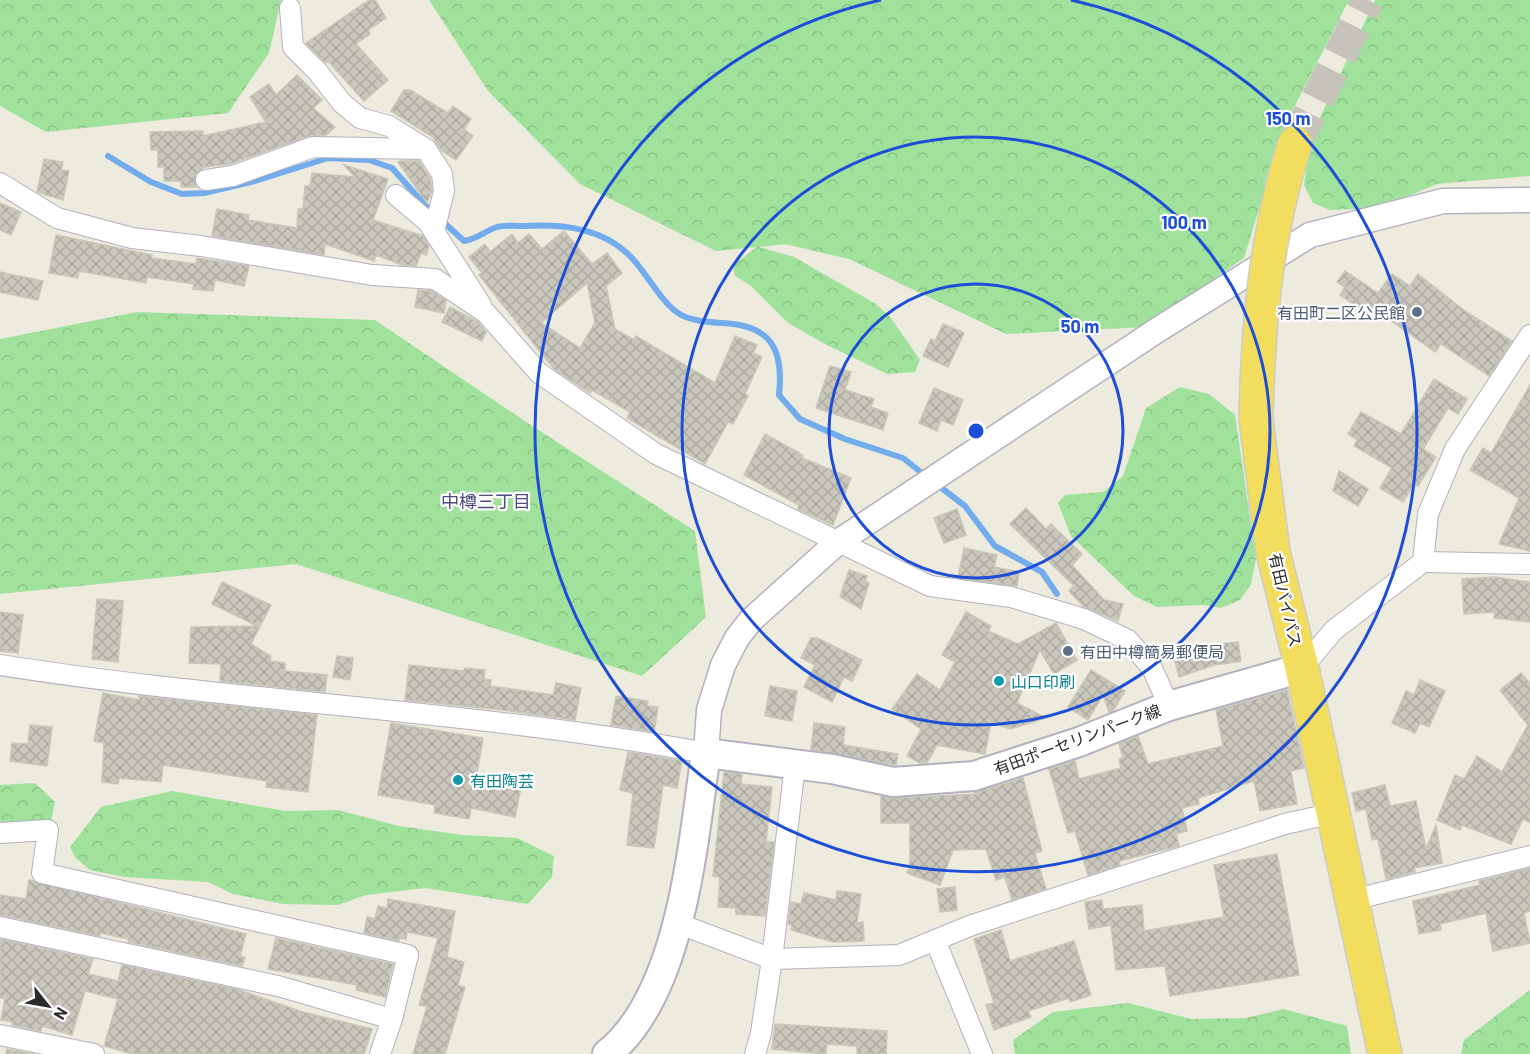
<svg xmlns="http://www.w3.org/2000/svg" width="1530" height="1054" viewBox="0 0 1530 1054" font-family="Barlow,'Noto Sans JP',sans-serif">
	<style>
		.forest { fill: url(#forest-crowns) }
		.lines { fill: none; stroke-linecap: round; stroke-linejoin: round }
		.stream { stroke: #73aced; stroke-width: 6 }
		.building { fill: url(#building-cross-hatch); stroke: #c8c7b7; stroke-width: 1.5; fill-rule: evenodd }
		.trunk-tunnel { stroke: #c6c4ba; stroke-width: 33; stroke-dasharray: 33 16; stroke-linecap: butt }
		.minor-casing { stroke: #b2b1bf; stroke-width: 22 }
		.tertiary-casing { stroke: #b2b1bf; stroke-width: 27 }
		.secondary-casing { stroke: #b2b1bf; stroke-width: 32 }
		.trunk-casing { stroke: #ccc; stroke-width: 36 }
		.minor { stroke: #fff; stroke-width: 20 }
		.tertiary { stroke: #fff; stroke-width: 24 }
		.secondary { stroke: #fff; stroke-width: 28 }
		.trunk { stroke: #f3dd5e; stroke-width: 33 }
		.trunk-bridge-casing { stroke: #ccc; stroke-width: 36; stroke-linecap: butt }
		.trunk-bridge { stroke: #f3dd5e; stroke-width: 33 }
		.ring { fill: none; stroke: #1d4ed8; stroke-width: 3 }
		.service-dot { fill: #5c6f8a; stroke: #fff; stroke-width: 2 }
		.culture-dot { fill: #0f9aa8; stroke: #fff; stroke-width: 2 }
		.labels { text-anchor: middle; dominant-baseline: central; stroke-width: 4.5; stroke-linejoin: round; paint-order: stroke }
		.service-label { font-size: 16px; fill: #4e5e75; stroke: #fff; text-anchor: end }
		.street-label { font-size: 16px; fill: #2b2b2b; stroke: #fff }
		.culture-label { font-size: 16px; fill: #0d838f; stroke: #fff; text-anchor: start }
		.neighbourhood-label { font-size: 18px; fill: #504c7c; stroke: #fff }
		.centre { fill: #1d4ed8; stroke: #fff; stroke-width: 3 }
		.ring-label { font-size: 18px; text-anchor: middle; font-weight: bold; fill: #1d4ed8; stroke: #fff; stroke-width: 4.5; stroke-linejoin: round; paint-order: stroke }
	</style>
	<defs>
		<pattern id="forest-crowns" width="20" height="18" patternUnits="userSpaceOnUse" patternTransform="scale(1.5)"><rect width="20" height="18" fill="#a0e29b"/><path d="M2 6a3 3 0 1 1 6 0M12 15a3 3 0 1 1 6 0" fill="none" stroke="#8ac286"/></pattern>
		<pattern id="building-cross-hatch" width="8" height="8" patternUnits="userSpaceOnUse" patternTransform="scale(1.5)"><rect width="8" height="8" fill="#c9c7bc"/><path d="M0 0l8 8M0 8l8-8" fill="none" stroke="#adaba2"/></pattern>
	</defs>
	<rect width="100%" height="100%" fill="#edeade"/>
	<g class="forest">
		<polygon points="0,0 281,0 269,53 228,113 46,132 0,106"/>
		<polygon points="429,0 1349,0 1284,127 1244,258 1145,327 1006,334 849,259 785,244 759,247 794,257 876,304 891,318 920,360 915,372 887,374 825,344 788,323 750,285 735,276 733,265 757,247 716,251 580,184 488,91"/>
		<polygon points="1375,0 1530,0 1530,176 1437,184 1379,208 1330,210 1313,203 1304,185 1311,137"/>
		<polygon points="137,312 375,320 526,422 695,531 706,617 642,676 296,564 0,594 0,339"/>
		<polygon points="1180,387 1209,394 1235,415 1256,558 1251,584 1240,600 1221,608 1204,605 1157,607 1134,596 1071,536 1058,503 1065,495 1103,492 1123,476 1146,408"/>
		<polygon points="35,783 55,802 51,821 0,823 0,785"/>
		<polygon points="172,791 286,811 338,810 399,826 462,835 517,838 554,856 552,877 528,904 425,888 366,895 338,905 283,904 233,894 208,882 124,877 90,870 75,857 70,847 101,807"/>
		<polygon points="1530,990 1530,1054 1461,1054 1464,1040"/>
		<polygon points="1128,1003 1191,1019 1246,1018 1283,1009 1347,1026 1351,1054 1015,1054 1013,1040 1053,1012"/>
	</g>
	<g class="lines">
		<g class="stream">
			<path d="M108 156 151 182 182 194 204 193 255 181 328 158 369 160 392 168 426 206 464 241C477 239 485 231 497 227 505 225 516 226 525 226 563 224 603 228 631 257 645 271 662 303 678 313 690 321 708 322 722 323 771 325 784 349 779 395L800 419 845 439 903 458 927 477"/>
			<polyline points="935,483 965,506 995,546 1042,572 1057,594"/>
		</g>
	</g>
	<g class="building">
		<polygon points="369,0 375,0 386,18 368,30 370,34 356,44 388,80 364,101 328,61 326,63 306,43"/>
		<polygon points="297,75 322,100 313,108 335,127 326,135 309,136 230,164 204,167 195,175 196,187 181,187 181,181 164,181 164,167 158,167 158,150 151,150 150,132 203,131 203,136 266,122 250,97 269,84 276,95"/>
		<polygon points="404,90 410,90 448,113 453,106 471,119 464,129 473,136 456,160 441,150 433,137 391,111"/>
		<polygon points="44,159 63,162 61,170 69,171 63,200 37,192"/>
		<polygon points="400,161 419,161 430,178 432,190 427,203 398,162"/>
		<polygon points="344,165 388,179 373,220 423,236 429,246 426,255 421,253 416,266 402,265 376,255 374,261 325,244 324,255 212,236 217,209 249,215 248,220 297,228 298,209 303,209 305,186 310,186 312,173 355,177"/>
		<polygon points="0,203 21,212 11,235 0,230"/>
		<path d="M564 231 592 264 607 253 622 273 606 286 615 329 634 340 636 336 715 383 735 336 757 345 753 353 762 357 745 394 748 396 733 424 728 422 705 464 627 418 630 412 592 390 590 393 554 369 479 275 482 273 469 257 485 244 490 252 512 234 518 243 529 234 542 249ZM587 283 595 323 580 348 541 323Z"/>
		<polygon points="56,235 152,255 151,258 196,264 197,258 249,266 244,286 215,280 213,291 193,289 194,284 147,277 146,283 79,271 78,278 49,273"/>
		<polygon points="1345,271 1378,293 1392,274 1410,286 1418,274 1465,311 1512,341 1489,376 1441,344 1435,352 1365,302 1360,309 1340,295 1345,287 1337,282"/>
		<polygon points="0,272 43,281 38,300 0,292"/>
		<polygon points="418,290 432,291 446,301 444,313 415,307"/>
		<polygon points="450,307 478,322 486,332 482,341 442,322"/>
		<polygon points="943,324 964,333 948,367 923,356 931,339 935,341"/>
		<polygon points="830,366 851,372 845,390 874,399 871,407 888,413 883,430 816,408"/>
		<polygon points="1434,379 1467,399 1458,414 1448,408 1423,449 1436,457 1418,486 1414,484 1403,502 1380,488 1392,468 1354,446 1357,440 1348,434 1361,412 1401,434"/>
		<polygon points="1530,385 1530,551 1499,544 1519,498 1470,470 1483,448 1491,453"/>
		<polygon points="934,388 963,400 953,425 941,420 937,431 919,423"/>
		<polygon points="765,434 803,455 802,458 851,478 833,525 798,509 799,505 744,475"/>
		<polygon points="1339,471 1368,489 1358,506 1333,491"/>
		<polygon points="1026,508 1046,529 1051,524 1082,554 1072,565 1104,600 1123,604 1118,621 1083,606 1069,591 1074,586 1010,524"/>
		<polygon points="957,509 966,535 944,543 934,518"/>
		<polygon points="964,548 997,555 994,567 1019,572 1017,586 958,578"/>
		<polygon points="849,570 867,576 865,581 869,583 861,609 840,597"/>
		<polygon points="1495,577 1530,582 1530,622 1494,618 1495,612 1464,614 1462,579"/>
		<polygon points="222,582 271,605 251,644 271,656 270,661 285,663 285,671 327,675 325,692 220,681 221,664 189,663 191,627 257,626 212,604"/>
		<polygon points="97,599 123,601 118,662 92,659"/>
		<polygon points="0,612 23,615 18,653 0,651"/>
		<polygon points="966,612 991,626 988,631 1018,644 1056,623 1077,660 1054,674 1040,650 1017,703 1046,718 1010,729 991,722 985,754 937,745 927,763 920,763 907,756 921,729 892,709 917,674 940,690 955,662 942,655"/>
		<polygon points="811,638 817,638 862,660 852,681 844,677 832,702 804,687 815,665 801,658"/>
		<polygon points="1238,642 1241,661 1214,665 1179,677 1173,654 1209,645"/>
		<polygon points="337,656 353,658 350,680 333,677"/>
		<polygon points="409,665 464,671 465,668 485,670 484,679 491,680 490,686 553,695 556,683 581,688 575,720 503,710 405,700"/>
		<polygon points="1091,670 1125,691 1113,711 1109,712 1103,695 1088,720 1068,707"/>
		<polygon points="1521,673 1530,683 1530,823 1523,819 1511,844 1462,825 1460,830 1437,820 1455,775 1464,779 1477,756 1502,772 1528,725 1500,690"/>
		<polygon points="1420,680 1445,691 1429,727 1420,723 1415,733 1392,723 1406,691 1414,695"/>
		<polygon points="770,686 797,691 792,721 765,716"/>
		<polygon points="1287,690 1304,768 1291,771 1297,804 1260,811 1254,781 1198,798 1199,804 1182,808 1187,831 1176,834 1179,846 1119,861 1120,865 1088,875 1075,831 1068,833 1049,769 1075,761 1079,779 1121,768 1119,759 1123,758 1119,744 1138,736 1148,764 1223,746 1216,710"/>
		<polygon points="103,693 139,700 139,696 317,715 308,792 266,787 267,781 163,765 161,782 119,778 118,784 102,782 104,743 94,741"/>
		<polygon points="616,696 648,701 647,706 658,707 654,732 611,725"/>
		<polygon points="391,723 483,738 476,779 521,787 515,817 471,808 469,819 434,813 435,805 378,795"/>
		<polygon points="814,723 845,727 843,745 898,754 896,765 811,750"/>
		<polygon points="30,725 52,727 47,766 10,761 12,743 28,744"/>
		<polygon points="628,752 682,761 677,788 663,785 654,848 627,845 633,793 620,790"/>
		<polygon points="724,772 742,774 741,784 772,787 766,842 774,842 765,916 736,914 736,908 718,907 720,877 713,876"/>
		<polygon points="1023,778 1042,851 1035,853 1046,889 1012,900 1005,877 996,880 986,849 953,850 940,885 907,873 910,866 910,823 881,823 881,796 894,798 977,794 975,793"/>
		<polygon points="1385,785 1390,806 1416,801 1426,849 1436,825 1442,863 1414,868 1415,872 1386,879 1378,839 1372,840 1366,809 1356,811 1352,793"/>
		<polygon points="1277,854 1299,975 1170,996 1165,966 1116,970 1111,925 1089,929 1085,902 1102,900 1103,909 1142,905 1144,931 1224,917 1214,865"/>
		<polygon points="1530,868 1530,911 1524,913 1530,943 1493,951 1486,913 1440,924 1441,930 1419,934 1413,901 1480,885 1479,881"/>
		<polygon points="29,880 246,934 240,956 245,958 242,966 128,942 129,939 100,933 100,936 0,915 0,895 26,899"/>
		<polygon points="955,887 957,910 940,912 937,889"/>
		<polygon points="837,891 861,894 857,923 863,922 864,941 833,942 791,930 792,925 788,924 791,902 801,904 804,893 836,900"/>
		<polygon points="388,899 455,911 447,957 464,962 458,985 465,987 445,1054 413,1054 427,1006 419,1005 438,938 407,932 406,939 399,938 399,941 364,933 367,917 375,919 378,906 387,908"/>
		<polygon points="1001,930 1010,961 1074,941 1091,995 1070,1002 1069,998 1028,1011 1031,1017 994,1030 986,1005 994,1003 974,939"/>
		<polygon points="276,938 393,964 385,997 356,990 357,985 268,969"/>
		<polygon points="0,939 93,959 88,974 118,981 122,965 236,989 303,1012 372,1029 364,1054 133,1054 104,1046 118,999 85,991 72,1035 42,1026 41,1031 12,1025 12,1022 1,1020 5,998 0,998"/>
		<polygon points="775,1024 887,1031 886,1054 857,1054 857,1046 827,1044 826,1054 772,1049"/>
		<polygon points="7,1049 33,1054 6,1054"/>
	</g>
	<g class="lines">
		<polyline class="trunk-tunnel" points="1295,143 1368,0"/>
		<g class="minor-casing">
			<g id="minor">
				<polyline points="290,8 293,47 317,71 342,103 360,118 389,126 426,149 442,174 444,191 434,231"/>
				<polyline points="206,180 233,176 313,147 426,149"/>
				<polyline points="0,183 57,218 132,238 201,246 372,275 435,279 486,313 539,373 656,454 930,586 1011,597 1084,619 1128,640 1152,668 1169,706"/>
				<polyline points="396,195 428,222 481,305"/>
				<polyline points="1423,562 1530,564"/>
				<path d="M0 665C234 702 473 710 706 753"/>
				<polyline points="1302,668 1334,630 1423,562 1428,514 1455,449 1530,335"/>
				<polyline points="0,833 48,830 42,873 408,955 392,1019"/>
				<polyline points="1352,900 1530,856"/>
				<polyline points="677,923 772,959 899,955 972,925 1285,824 1334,813"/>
				<polyline points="0,927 278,986 392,1019 380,1054"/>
				<polyline points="935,940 982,1054"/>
				<polyline points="0,1035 94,1054"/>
				<polyline points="755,1054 761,1033 772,959 795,765"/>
			</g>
		</g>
		<g class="tertiary-casing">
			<polyline id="tertiary" points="706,753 709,710 723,665 737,638 751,620 838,542 1159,329 1310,235 1443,201 1530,200"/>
		</g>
		<g class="secondary-casing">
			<path id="secondary" d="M607 1054C682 995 693 841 706 753L832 769 893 782 974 776 1079 742 1169 706 1302 668"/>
		</g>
		<g class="trunk-casing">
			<polyline id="trunk" points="1256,419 1273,552 1302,668 1385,1054"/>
		</g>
		<use href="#minor" class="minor"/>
		<use href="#tertiary" class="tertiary"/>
		<use href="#secondary" class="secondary"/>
		<use href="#trunk" class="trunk"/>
		<g class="trunk-bridge-casing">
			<path id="trunk-bridge" d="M1256 419C1258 322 1266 236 1295 143"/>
		</g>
		<use href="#trunk-bridge" class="trunk-bridge"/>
	</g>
	<g class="ring">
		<circle cx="976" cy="431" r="147"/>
		<circle cx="976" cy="431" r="294"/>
		<path d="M1071 0A441 441 0 1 1 881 0"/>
	</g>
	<g class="service-dot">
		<circle cx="1417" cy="312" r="6"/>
		<circle cx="1068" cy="651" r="6"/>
	</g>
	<g class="culture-dot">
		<circle cx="999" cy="681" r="6"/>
		<circle cx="458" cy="780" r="6"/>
	</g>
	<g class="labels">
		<g class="service-label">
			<text x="1405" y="312">有田町二区公民館</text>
			<text x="1080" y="651" text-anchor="start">有田中樽簡易郵便局</text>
		</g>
		<g class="street-label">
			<text transform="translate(1286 600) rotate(77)">有田バイパス</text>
			<text transform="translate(1077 739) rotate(-20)">有田ポーセリンパーク線</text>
		</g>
		<g class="culture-label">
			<text x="1011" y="681">山口印刷</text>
			<text x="470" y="780">有田陶芸</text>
		</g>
		<g class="neighbourhood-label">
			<text x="486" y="501">中樽三丁目</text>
		</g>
	</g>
	<circle cx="976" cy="431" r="9" class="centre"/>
	<g class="ring-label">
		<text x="1288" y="125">150 m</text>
		<text x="1184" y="229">100 m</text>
		<text x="1080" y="333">50 m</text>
	</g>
	<g transform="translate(48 1006) rotate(121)" stroke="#ffffff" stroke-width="4.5" paint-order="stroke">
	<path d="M0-4.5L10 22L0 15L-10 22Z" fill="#2b2b2b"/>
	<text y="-9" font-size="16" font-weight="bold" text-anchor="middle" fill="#2b2b2b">N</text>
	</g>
</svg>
